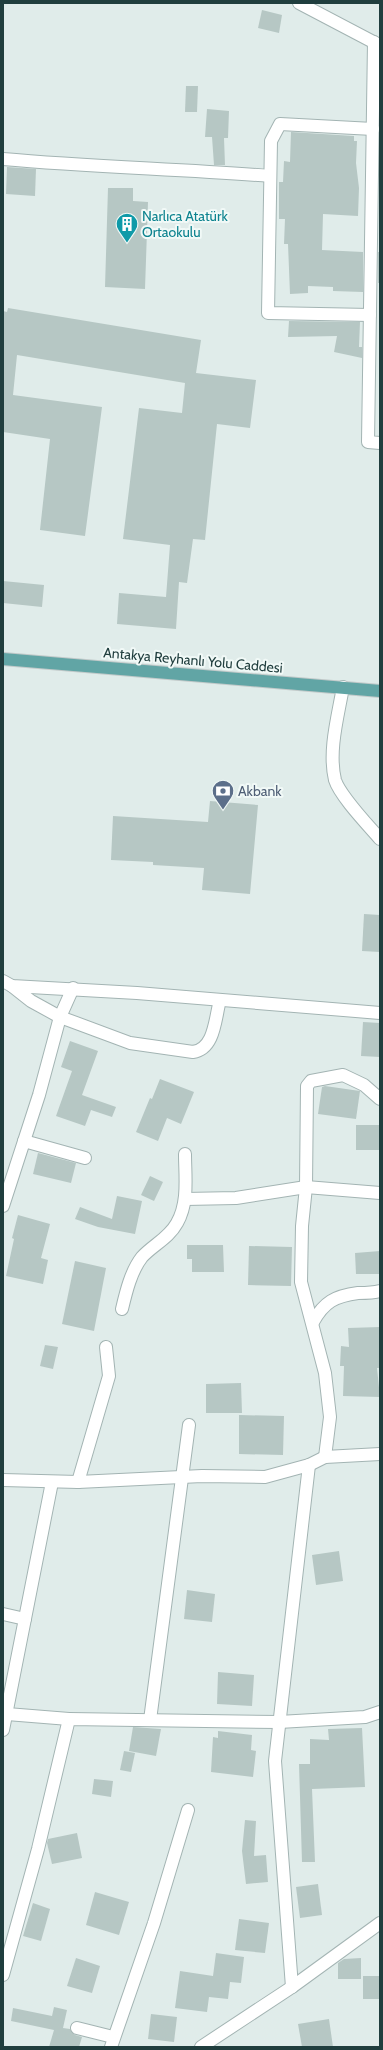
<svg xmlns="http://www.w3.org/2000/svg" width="383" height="2050" viewBox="0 0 383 2050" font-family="Cabin,sans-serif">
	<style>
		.building { fill: #b6c7c4 }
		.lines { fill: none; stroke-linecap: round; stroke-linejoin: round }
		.minor-casing { stroke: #a3b4b3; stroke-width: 14 }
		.major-casing { stroke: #c1c9c9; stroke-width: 14 }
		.minor { stroke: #fff; stroke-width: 12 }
		.major { stroke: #61a5a5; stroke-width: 12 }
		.labels { text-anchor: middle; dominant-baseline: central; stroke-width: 4; stroke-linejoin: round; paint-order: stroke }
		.culture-label { font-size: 14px; fill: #0d838f; stroke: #f1f9f7; text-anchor: start }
		.street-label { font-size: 14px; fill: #203e3e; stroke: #f1f9f7 }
		.service-label { font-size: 14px; fill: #4e5e75; stroke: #f1f9f7; text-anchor: start }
	</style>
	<rect width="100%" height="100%" fill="#e0ecea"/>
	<g class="building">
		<polygon points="262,10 282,15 279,33 258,28"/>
		<polygon points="186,86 198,86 197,112 185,112"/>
		<polygon points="207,109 229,111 228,138 224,138 225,165 214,165 212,137 205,137"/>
		<polygon points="291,132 354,136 354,141 357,141 356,163 359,188 358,216 323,214 322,250 363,252 363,292 333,291 333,287 308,286 308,293 290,294 288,244 284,244 285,219 279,219 279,182 283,182 284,161 290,162"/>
		<polygon points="7,167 36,169 35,196 6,194"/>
		<polygon points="108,188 133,188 133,201 148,202 145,289 105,287"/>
		<rect x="378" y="252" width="2" height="31"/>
		<polygon points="8,308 201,340 196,373 256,380 250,428 217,424 205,540 193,539 187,583 179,582 176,629 117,624 119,593 166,597 170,545 123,539 139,408 182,413 185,383 17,355 13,395 102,407 85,536 40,530 50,439 3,432 3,311 7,312"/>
		<polygon points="289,321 360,322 359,347 362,347 362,358 334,352 337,336 288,337"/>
		<polygon points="3,581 44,585 42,607 3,603"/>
		<polygon points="210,801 258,805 250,894 202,890 204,868 153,865 153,862 111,860 113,816 208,822"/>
		<polygon points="364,914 380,915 380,952 362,951"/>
		<polygon points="363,1022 380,1023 380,1057 361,1056"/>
		<polygon points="70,1041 98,1051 82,1095 116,1107 112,1117 91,1110 85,1126 56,1116 72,1071 61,1067"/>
		<polygon points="160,1079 194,1092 181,1124 167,1118 158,1141 136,1132 150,1098 152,1099"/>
		<polygon points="325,1086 360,1091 356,1119 318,1114 322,1087"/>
		<rect x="356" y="1125" width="24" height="25"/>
		<polygon points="38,1153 76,1163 71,1183 33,1174"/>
		<polygon points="150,1176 163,1182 154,1201 141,1195"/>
		<polygon points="117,1196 142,1201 135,1234 98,1227 75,1219 80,1207 112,1219"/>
		<polygon points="18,1215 50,1224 41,1258 48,1260 43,1284 6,1276 14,1239 12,1238"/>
		<polygon points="187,1245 223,1245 224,1272 192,1272 192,1259 187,1259"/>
		<polygon points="249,1246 292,1247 291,1286 248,1285"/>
		<polygon points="380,1251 380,1274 356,1274 355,1253"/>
		<polygon points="75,1261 106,1268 94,1331 62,1324"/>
		<polygon points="380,1327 380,1368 377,1368 380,1397 343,1396 344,1366 340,1366 341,1346 349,1347 348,1328"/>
		<polygon points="45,1345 58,1347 53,1369 40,1366"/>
		<polygon points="241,1383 242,1413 206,1413 206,1384"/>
		<polygon points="239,1415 284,1416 283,1455 239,1454"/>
		<polygon points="339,1551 343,1581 316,1585 312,1555"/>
		<polygon points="187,1590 215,1594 212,1622 184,1619"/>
		<polygon points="218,1672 254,1675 252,1706 217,1704"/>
		<polygon points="133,1727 161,1729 156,1756 129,1751"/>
		<polygon points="362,1728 365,1787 312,1789 315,1862 302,1862 299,1764 310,1764 310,1739 329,1740 328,1729"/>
		<polygon points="218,1731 252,1735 251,1750 256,1751 253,1777 211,1772 213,1737 218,1738"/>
		<polygon points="124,1751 135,1753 131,1772 120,1770"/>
		<polygon points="94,1779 113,1781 111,1797 92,1794"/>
		<polygon points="245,1820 256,1821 254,1856 266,1855 268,1882 246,1884 242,1851"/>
		<polygon points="77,1833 82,1858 52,1864 47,1843 48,1839"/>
		<polygon points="318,1884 322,1915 300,1918 296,1887"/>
		<polygon points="95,1892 129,1902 119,1935 86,1925"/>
		<polygon points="33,1903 50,1909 41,1941 23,1936"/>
		<polygon points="239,1919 269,1923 265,1953 235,1950"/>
		<polygon points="216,1953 244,1957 241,1983 230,1982 228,1999 209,1997 207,2012 175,2008 180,1971 213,1976"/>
		<polygon points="76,1958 100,1966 92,1993 67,1986"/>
		<polygon points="361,1958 361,1979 338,1979 338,1963 344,1959"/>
		<rect x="363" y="1976" width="17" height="23"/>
		<polygon points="54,2007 67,2010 63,2028 70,2029 75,2035 82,2037 79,2047 49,2047 54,2030 11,2021 13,2008 52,2016"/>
		<polygon points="151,2014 177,2017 174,2042 148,2039"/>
		<polygon points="329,2019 333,2047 302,2047 298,2024"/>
	</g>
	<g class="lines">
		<g class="minor-casing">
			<g id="minor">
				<polyline points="299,3 379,45"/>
				<polyline points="374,42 368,442 380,443"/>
				<path d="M3 159C92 167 181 169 270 176"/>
				<polyline points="370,315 268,313 271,141 280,124 373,129"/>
				<path d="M343 687C338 716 328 751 335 780 340 796 368 825 380 839"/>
				<polyline points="3,981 12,986 137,993 380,1013"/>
				<path d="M12 986 31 1001 60 1017 130 1043 193 1052C215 1049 215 1018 220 1000"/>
				<polyline points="24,1141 85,1158"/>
				<polyline points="185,1199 236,1198 306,1187 380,1193"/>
				<polyline points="3,1206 39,1095 60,1017 73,988"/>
				<path d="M122 1309C126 1292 131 1271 142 1257 153 1245 169 1238 177 1223 189 1202 185 1176 185 1154"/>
				<path d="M313 1322C324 1302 335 1296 358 1293 365 1293 373 1293 380 1291"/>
				<polyline points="325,1457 330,1417 325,1373 301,1282 302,1226 306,1187 307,1086 311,1081 343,1075 364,1085 380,1099"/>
				<polyline points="3,1480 78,1482 202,1476 265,1477 309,1465 325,1457 380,1454"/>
				<polyline points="78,1482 109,1376 106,1347"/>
				<polyline points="3,1614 25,1619"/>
				<polyline points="7,1714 69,1719"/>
				<polyline points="150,1720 189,1425"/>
				<polyline points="3,1730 52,1482"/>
				<polyline points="3,1975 38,1849 69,1719 279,1722 365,1717 380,1712"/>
				<polyline points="292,1987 275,1761 309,1465"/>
				<polyline points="77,2028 113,2037"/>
				<polyline points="111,2047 154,1923 188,1810"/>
				<polyline points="201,2047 292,1987 380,1923"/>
			</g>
		</g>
		<g class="major-casing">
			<polyline id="major" points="3,659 380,691"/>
		</g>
		<use href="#minor" class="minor"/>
		<use href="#major" class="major"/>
	</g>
	<defs>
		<g id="building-pin" transform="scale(1.15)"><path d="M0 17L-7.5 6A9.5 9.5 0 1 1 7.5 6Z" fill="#0f9aa8" stroke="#f1f9f7"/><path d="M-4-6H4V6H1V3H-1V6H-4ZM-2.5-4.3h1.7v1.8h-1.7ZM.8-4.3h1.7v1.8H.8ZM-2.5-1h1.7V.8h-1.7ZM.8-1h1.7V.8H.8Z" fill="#fff"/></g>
		<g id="bank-pin" transform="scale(1.15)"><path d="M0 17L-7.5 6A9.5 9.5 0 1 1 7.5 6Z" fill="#5c6f8a" stroke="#f1f9f7"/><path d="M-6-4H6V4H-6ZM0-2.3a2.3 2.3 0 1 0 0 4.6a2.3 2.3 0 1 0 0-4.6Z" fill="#fff"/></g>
	</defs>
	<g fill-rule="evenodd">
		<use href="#building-pin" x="127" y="224"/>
		<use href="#bank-pin" x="223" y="791"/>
	</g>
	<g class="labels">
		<g class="culture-label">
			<text x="142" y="216">Narlıca Atatürk<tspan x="142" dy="16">Ortaokulu</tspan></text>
		</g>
		<g class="street-label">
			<text transform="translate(193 660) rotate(5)">Antakya Reyhanlı Yolu Caddesi</text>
		</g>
		<g class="service-label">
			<text x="238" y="791">Akbank</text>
		</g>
	</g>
	<rect width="383" height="2050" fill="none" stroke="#203e3e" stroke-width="8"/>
</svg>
